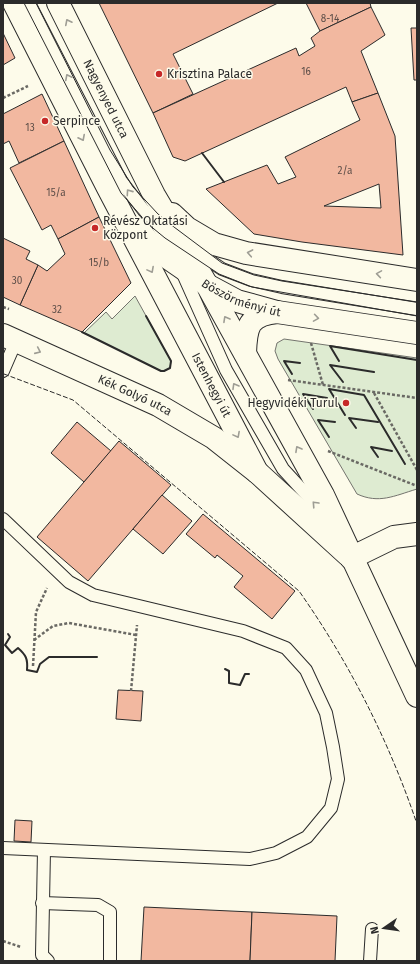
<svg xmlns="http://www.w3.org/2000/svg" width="420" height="964" viewBox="0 0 420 964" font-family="'Fira Sans',sans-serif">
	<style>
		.green { fill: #deebd1; stroke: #74746e }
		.building { fill: #f2b8a0; stroke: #2b2b2b; fill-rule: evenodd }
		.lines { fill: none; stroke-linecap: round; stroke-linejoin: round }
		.service-casing { stroke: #2b2b2b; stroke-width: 14 }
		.minor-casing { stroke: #2b2b2b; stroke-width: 24 }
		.tertiary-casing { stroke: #2b2b2b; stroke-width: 24 }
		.path { stroke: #6a6964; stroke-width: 2.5; stroke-dasharray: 3 2; stroke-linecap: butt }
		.service { stroke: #fdfbea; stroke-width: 12 }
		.minor { stroke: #fdfbea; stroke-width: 22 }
		.tertiary { stroke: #fdfbea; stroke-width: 22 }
		.tram { stroke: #2b2b2b; stroke-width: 1 }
		.fence { stroke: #2b2b2b; stroke-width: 1; stroke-dasharray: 5 2; stroke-linecap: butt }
		.wall { stroke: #2b2b2b; stroke-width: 2 }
		.oneway { stroke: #9e9d94 }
		.poi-dot { fill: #c62828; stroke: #fdfbea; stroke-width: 1.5 }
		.labels { text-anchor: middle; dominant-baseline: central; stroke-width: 3; stroke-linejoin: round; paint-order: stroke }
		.number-label { font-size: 10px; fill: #5d4e48 }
		.poi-label { font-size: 12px; fill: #2b2b2b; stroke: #fdfbea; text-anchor: start }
		.street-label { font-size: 12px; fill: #2b2b2b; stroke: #fdfbea }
	</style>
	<rect width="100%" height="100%" fill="#fdfbea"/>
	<g class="green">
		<polygon points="135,296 171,361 170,368 164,371 161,371 84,333 106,312 112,319"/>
		<path d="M284 339 417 358V489C394 496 379 504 357 494L278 359 275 351 277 343Z"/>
	</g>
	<g class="building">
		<polygon points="99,3 278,3 173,54 193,94 153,113"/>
		<polygon points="306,3 370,3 371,7 320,31"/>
		<polygon points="371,7 385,35 361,51 378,93 352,102 346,87 185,161 173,157 153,113 296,48 299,56 315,46 311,38 320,31"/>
		<polygon points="411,28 417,28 417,80 414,80"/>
		<polygon points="3,33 15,58 3,65"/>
		<path d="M378 93 395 136 403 255 302 242 254 234 206 189 267 165 278 184 296 177 285 157 360 120 352 102ZM379 184 381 208 324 206Z"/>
		<polygon points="42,94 64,141 19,163 9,141 3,144 3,114"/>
		<polygon points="64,141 99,217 58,239 51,225 42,230 10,168"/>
		<polygon points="99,217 131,283 82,332 20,305 38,265 47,271 65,254 58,239"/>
		<polygon points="3,238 30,251 26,259 38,265 20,305 3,297"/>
		<polygon points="77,422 111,451 84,482 51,453"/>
		<polygon points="119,441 171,485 88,581 37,537"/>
		<polygon points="162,495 192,521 163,554 133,529"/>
		<polygon points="203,514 295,591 272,619 234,587 243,576 217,555 215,558 186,534"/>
		<polygon points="118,690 143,691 141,721 116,719"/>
		<polygon points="15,820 32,821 31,842 14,841"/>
		<polygon points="144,907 252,912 250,961 141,961"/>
		<polygon points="252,912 337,916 335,961 250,961"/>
	</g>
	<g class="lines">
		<g class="service-casing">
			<g id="service">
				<polyline points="29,3 121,181 145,212 171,234"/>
				<polyline points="159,228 179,265 226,370 283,469 326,516"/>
				<polyline points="189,247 222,269 251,280 282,287 417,309"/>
				<polyline points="3,371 16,341"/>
				<polyline points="3,519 69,582 93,595 243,631 286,648 306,670 326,713 333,747 338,779 331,808 307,837 276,853 250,859 3,848"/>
				<polyline points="44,850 42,955 48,961"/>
				<polyline points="42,903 98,905 110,912 110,961"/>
				<polyline points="370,961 372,929"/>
			</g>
		</g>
		<g class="minor-casing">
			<g id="minor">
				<path id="s1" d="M3 335 158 405 214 438 257 472"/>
			</g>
		</g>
		<g class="tertiary-casing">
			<g id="tertiary">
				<path id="s2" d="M14 3 107 186 257 472 348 555"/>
				<path id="s3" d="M58 3 154 195 207 285 323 495 417 696"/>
				<polyline points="172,214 187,228 214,244 246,253 417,280"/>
				<path id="s4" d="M139 229 152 247 207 285 237 301 277 312 417 333"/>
				<path d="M245 353C246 327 248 315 277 312"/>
				<polyline points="351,558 394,537 417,534"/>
			</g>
		</g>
		<g class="path">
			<polyline points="3,98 28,86"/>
			<polyline points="3,307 9,309"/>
			<polyline points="311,343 323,385"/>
			<polyline points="288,380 417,398"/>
			<polyline points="374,393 417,470"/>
			<polyline points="328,451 417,486"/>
			<polyline points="34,640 53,626 69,623 136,635"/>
			<polyline points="33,666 36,612 47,588"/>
			<polyline points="131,691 137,625"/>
			<polyline points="3,941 21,947"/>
		</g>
		<use href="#service" class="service"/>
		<use href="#minor" class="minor"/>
		<use href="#tertiary" class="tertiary"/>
		<g class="tram">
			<polyline points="24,3 121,193 148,224 165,238 219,274 252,287 417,316"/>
			<polyline points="36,3 110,150 133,187 158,214 174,227 222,263 254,275 282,281 417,302"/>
		</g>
		<path class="fence" d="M4 374 73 400 299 591C349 662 389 741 417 824"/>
		<g class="wall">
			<polyline points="202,153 224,182"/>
			<polyline points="82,332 161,371 164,371 170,368 171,361 146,316"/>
			<polyline points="339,361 330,346 417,360"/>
			<polyline points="292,374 284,361 300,363"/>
			<polyline points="343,382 330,365 374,372"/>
			<polyline points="313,409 303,394 327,398"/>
			<polyline points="345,415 329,389 364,395 405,464"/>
			<polyline points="356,428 349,418 378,422"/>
			<polyline points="329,437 318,420 335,422"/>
			<polyline points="378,457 371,447 392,451"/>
			<path d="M8 634 10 637 5 645 12 653 18 648C26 655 28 659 27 670L37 672 40 664 49 657H97"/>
			<polyline points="225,669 229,671 229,683 240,685 245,674 249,674"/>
		</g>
	</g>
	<defs><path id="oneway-chevron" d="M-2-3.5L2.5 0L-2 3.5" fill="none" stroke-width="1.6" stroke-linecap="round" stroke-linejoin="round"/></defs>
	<g class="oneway">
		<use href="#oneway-chevron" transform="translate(68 22) rotate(-117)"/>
		<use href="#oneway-chevron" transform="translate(68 77) rotate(-117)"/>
		<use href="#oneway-chevron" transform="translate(82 138) rotate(63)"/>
		<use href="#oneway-chevron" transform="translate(129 192) rotate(-125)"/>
		<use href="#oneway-chevron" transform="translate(250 253) rotate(-169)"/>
		<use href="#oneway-chevron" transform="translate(151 270) rotate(62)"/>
		<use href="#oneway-chevron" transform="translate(379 274) rotate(-171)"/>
		<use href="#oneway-chevron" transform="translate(316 318) rotate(9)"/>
		<use href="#oneway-chevron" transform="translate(226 319) rotate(-119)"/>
		<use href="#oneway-chevron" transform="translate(38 351) rotate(24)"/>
		<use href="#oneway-chevron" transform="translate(235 386) rotate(-120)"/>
		<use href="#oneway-chevron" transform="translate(237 435) rotate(62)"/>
		<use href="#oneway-chevron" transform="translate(298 449) rotate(-119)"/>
		<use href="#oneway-chevron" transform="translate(315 504) rotate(-133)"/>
	</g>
	<g class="poi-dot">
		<circle cx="159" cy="74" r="4"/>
		<circle cx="45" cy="121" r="4"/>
		<circle cx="95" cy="228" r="4"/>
		<circle cx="346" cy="403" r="4"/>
	</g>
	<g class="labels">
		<g class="number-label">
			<text x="330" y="19">8-14</text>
			<text x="306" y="72">16</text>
			<text x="30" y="128">13</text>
			<text x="345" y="171">2/a</text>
			<text x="56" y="193">15/a</text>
			<text x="99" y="263">15/b</text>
			<text x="17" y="281">30</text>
			<text x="57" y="310">32</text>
		</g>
		<g class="poi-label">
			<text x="167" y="74">Krisztina Palace</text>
			<text x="53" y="121">Serpince</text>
			<text x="103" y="221">Révész Oktatási<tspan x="103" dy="14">Központ</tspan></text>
			<text x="338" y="403" text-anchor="end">Hegyvidéki Turul</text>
		</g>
		<g class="street-label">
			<text stroke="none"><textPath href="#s3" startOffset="107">Nagyenyed utca</textPath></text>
			<text stroke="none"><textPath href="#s4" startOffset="126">Böszörményi út</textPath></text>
			<text stroke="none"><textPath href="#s2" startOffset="430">Istenhegyi út</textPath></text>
			<text stroke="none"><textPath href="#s1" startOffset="145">Kék Golyó utca</textPath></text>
		</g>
	</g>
	<rect width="420" height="964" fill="none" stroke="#2b2b2b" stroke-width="8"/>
	<g transform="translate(384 928) rotate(257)" stroke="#fdfbea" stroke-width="3" paint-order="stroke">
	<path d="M0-3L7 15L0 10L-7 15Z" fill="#2b2b2b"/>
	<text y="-6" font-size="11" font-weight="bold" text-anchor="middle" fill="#2b2b2b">N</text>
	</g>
</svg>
